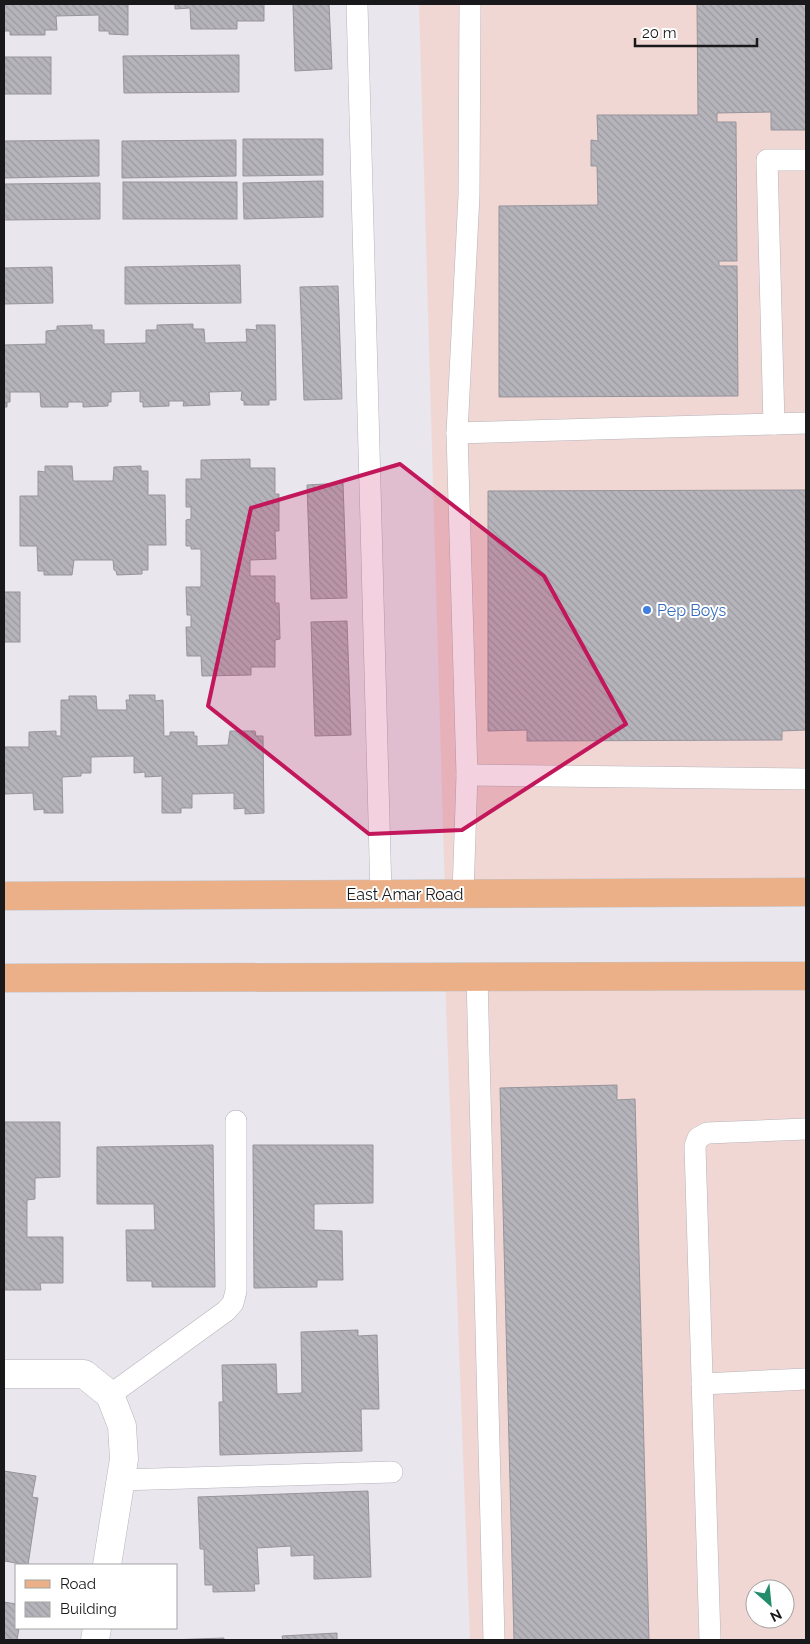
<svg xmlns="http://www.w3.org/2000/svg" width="810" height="1644" viewBox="0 0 810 1644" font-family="Raleway,sans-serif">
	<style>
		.commercial { fill: #f1d7d3; fill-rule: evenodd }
		.building { fill: url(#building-back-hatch); stroke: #97949b }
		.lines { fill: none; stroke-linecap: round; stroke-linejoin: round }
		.lane-casing { stroke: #b6b3bb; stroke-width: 22 }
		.street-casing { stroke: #b6b3bb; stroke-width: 29 }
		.primary-casing { stroke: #c3c3c4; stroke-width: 29 }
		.lane { stroke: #fff; stroke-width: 21 }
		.street { stroke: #fff; stroke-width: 28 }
		.primary { stroke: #ebb088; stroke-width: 28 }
		.marked { fill: #c2185b; fill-opacity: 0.2; stroke: #c2185b; stroke-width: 4; stroke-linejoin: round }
		.shop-dot { fill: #3f7fe0; stroke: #fff; stroke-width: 2 }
		.labels { text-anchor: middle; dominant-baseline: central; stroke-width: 4; stroke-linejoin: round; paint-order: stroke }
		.shop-label { font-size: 16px; fill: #366cbe; stroke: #fff; text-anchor: start }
		.street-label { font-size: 16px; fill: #19181b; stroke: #fff }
	</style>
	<defs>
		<pattern id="building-back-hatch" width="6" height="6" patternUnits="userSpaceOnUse" patternTransform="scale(1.25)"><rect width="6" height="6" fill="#b6b4bb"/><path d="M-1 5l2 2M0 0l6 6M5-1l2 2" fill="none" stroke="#9c9aa0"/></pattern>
	</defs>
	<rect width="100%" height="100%" fill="#e9e6ee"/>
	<g class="commercial">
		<polygon points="419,4 806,4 806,892 445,894"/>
		<path d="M806 976V1640H470L445 977ZM755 1589H785V1619H755Z"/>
	</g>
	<g class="building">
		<polygon points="4,4 128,4 128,35 109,34 109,31 99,31 99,15 56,16 57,30 45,30 45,35 10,35 10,31 4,31"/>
		<polygon points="175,4 264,4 264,21 237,21 237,29 191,29 190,8 175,9"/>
		<polygon points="293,4 329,4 332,69 295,71"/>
		<polygon points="697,4 806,4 806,130 771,130 771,112 717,113 717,122 736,122 737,261 719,261 719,266 737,266 738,396 499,397 499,206 598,205 597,166 591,166 591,140 598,141 597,115 698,115"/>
		<polygon points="239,55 239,92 124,93 123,56"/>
		<rect x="4" y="57" width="47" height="37"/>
		<polygon points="243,139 323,139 323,175 243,176"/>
		<polygon points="99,140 99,176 4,178 4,141"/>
		<polygon points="236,140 236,176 122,178 122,141"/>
		<polygon points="323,181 323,217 244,219 243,183"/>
		<rect x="123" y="182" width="114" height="37"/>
		<polygon points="100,183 100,219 4,220 4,184"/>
		<polygon points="240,265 241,303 125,304 125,267"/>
		<polygon points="52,267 53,303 4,304 4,268"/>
		<polygon points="338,286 342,399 304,400 300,287"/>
		<polygon points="193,324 193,329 204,329 205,343 247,342 246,329 257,330 256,325 275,325 276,400 269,400 269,405 244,405 244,401 241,400 242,391 209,392 210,405 183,406 184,401 169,401 169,406 143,407 143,402 140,402 140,391 111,392 111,402 108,402 108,406 83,407 83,402 68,402 68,407 41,407 40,392 10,392 10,402 7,402 7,407 4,407 4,345 46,344 46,331 57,330 57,326 92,325 92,330 104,330 104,344 146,343 146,330 157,330 157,325"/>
		<polygon points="250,459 250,468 275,468 275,494 279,494 279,531 275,531 276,559 250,560 250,576 275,576 275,603 279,603 280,639 275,640 275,667 251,667 251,675 202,676 201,656 187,656 186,627 191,627 191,615 187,615 186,587 201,587 201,549 191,549 191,546 186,546 186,520 191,519 191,507 186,507 186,479 201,479 201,460"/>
		<polygon points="45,466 72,466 73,481 113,481 114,467 141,466 141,471 148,471 148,495 165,495 166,545 148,545 148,570 142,570 142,574 117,575 116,571 114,570 113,560 74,560 72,575 44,575 44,571 38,571 37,546 20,546 20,496 38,496 38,471 45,472"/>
		<polygon points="343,483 347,598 311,599 307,485"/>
		<polygon points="806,490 806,730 782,731 782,740 527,741 527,730 488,731 488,491"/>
		<rect x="4" y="592" width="16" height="50"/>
		<polygon points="347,621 351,735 315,736 311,622"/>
		<polygon points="129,695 155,695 155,701 163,700 164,736 170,736 170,732 194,732 194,736 197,736 197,746 228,745 230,731 255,731 256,736 263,736 264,813 245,814 245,808 234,809 234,793 192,794 192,808 181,808 181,813 162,813 162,776 145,777 145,772 134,773 134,756 91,757 91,773 81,773 81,776 62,777 63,813 44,813 44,809 34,810 33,793 4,794 4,747 29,747 29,732 56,731 56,736 61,736 61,700 69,700 69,696 96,696 97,710 127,710 126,700 130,700"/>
		<polygon points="617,1085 617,1100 635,1099 649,1640 514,1640 500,1088"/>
		<polygon points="4,1122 60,1122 60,1177 35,1178 35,1199 27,1200 27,1237 63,1237 63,1283 40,1283 41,1290 4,1290"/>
		<polygon points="213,1145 215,1287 152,1287 152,1281 127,1281 126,1230 155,1230 154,1204 97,1204 97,1147"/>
		<polygon points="253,1145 373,1145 373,1203 314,1204 314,1230 342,1231 343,1280 317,1280 317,1287 254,1288"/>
		<polygon points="358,1330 358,1336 377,1335 379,1409 361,1409 362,1451 220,1455 219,1402 223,1402 222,1365 276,1364 277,1394 302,1393 301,1332"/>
		<polygon points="4,1471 36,1476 32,1497 38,1498 28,1565 4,1561"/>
		<polygon points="368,1491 371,1577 314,1579 314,1555 291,1556 291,1546 257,1548 259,1584 254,1584 255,1591 213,1592 213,1585 205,1585 204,1549 200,1549 198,1497"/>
		<polygon points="4,1602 16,1604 16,1628 19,1628 17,1640 4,1640"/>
		<polygon points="337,1633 337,1640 283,1640 282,1636"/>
		<polygon points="224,1638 224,1640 169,1640"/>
	</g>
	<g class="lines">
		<g class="lane-casing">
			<g id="lane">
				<polyline points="357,4 381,894"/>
				<polyline points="806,160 767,160 774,424 806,423"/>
				<polyline points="457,433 469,195 470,4"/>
				<polyline points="467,775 806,779"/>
				<polyline points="463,894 467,775 457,433 774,424"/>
				<polyline points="477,977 494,1640"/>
				<polyline points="702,1384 806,1379"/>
				<polyline points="110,1395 226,1311 233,1303 236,1291 236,1121"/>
				<polyline points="120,1480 392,1472"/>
				<polyline points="710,1640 695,1146 698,1138 707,1133 806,1129"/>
			</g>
		</g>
		<g class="street-casing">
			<g id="street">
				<polyline points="4,1374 84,1374 110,1395 122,1426 124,1459 107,1565"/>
				<polyline points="95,1640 97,1628"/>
			</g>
		</g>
		<g class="primary-casing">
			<g id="primary">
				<polyline points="4,896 806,892"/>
				<polyline points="4,978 806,976"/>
			</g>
		</g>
		<use href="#lane" class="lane"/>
		<use href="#street" class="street"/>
		<use href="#primary" class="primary"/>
	</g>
	<path class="marked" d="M400 464 544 576 626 724 462 830 369 834 208 706 251 508Z"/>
	<circle class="shop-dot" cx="647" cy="610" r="5"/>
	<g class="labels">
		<g class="shop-label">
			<text x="657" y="610">Pep Boys</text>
		</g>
		<g class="street-label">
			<text x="405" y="894">East Amar Road</text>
		</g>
	</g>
	<rect width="810" height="1644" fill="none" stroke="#19181b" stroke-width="10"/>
	<rect x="15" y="1564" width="162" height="65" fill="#ffffff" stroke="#a3a3a4"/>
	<rect x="25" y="1580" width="25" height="8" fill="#ebb088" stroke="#a3a3a4"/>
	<text x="60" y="1589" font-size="15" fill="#19181b">Road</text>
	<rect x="25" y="1602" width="25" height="15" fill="url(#building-back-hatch)" stroke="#a3a3a4"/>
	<text x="60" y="1614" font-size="15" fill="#19181b">Building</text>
	<g transform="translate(770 1604) rotate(153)"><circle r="24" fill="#ffffff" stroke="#a3a3a4"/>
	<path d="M0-4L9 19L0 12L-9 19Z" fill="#238d6b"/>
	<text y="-8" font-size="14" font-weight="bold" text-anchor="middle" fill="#19181b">N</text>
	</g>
	<path d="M635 38v8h122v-8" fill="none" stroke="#19181b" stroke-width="2.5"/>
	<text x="642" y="38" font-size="15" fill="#19181b" stroke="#ffffff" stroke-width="4" paint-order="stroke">20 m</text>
</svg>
